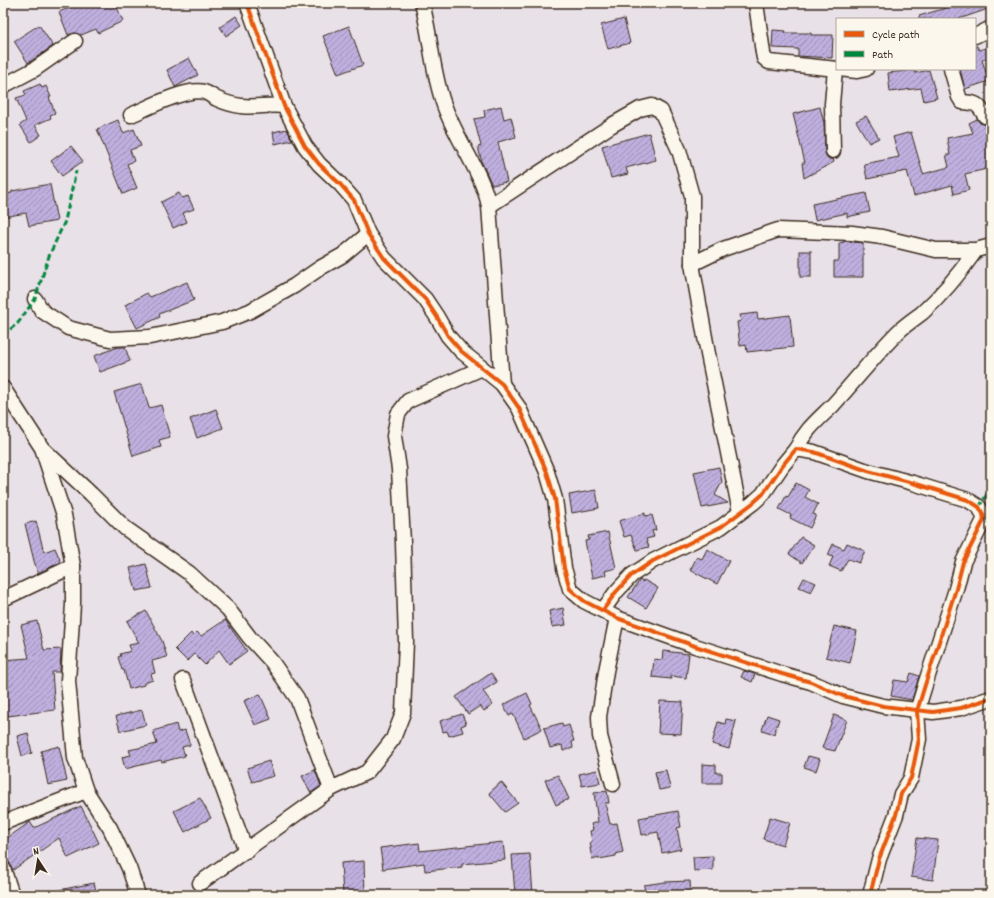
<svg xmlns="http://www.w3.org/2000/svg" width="994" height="898" viewBox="0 0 994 898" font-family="Dekko,sans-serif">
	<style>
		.building { fill: url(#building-hatch); stroke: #3b2a1e }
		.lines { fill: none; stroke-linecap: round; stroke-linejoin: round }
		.minor-casing { stroke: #3b2a1e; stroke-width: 17 }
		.minor { stroke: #fbf7ec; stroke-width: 14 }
		.quiet { stroke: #00873e; stroke-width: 3; stroke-dasharray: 6 3; stroke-linecap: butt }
		.cycleway-casing { stroke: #fbf7ec; stroke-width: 6 }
		.cycleway { stroke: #e8590c; stroke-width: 4 }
	</style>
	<defs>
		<pattern id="building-hatch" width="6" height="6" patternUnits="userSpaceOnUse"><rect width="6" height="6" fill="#bfafdf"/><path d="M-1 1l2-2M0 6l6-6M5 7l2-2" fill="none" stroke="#9c8fb4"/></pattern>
	</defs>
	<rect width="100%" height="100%" fill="#e9e1e8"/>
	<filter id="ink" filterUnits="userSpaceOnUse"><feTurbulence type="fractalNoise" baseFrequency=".025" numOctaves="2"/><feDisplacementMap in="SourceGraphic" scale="8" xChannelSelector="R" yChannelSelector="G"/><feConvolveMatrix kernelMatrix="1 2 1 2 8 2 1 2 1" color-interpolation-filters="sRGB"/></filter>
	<g filter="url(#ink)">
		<g class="building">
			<polygon points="82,3 115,3 123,21 98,33 96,29 81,35 75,33 68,35 59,12"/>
			<polygon points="961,3 991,3 991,8 959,19 919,19 919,16 949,7 949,6"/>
			<polygon points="236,16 242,25 226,36 220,27"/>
			<polygon points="624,19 630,43 608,49 601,25"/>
			<polygon points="39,25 53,46 28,63 14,41"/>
			<polygon points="349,26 363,65 338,74 323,36"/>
			<polygon points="773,30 786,31 785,33 811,33 811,35 833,35 832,58 798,56 798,49 772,48"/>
			<polygon points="975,46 977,46 979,50 991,46 991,56 982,60 989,81 965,89 960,69 975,69"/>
			<polygon points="189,58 198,75 175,87 167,70"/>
			<polygon points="915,70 915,73 929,70 937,98 924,101 921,88 890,92 888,73"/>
			<polygon points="40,84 42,88 46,86 51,97 49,97 55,113 50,115 51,118 35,125 41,135 31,142 20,125 26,121 16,98 26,95 24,91"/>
			<polygon points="501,106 504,119 511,117 516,137 498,142 507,182 492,185 482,163 478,147 481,146 474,119 485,117 484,110"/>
			<polygon points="820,107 824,123 825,152 826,156 829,159 833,159 834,162 804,178 802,163 805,163 793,114"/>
			<polygon points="866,116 879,138 869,143 856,121"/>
			<polygon points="977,119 980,123 984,124 991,140 991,168 965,174 969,190 954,194 952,185 914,196 907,171 867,179 864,164 899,157 893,137 911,132 923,174 949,167 946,155 950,155 947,138 973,133 969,123"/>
			<polygon points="118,120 123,133 134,129 141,146 130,150 134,161 127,164 137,188 123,194 97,129"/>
			<polygon points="287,129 292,140 275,144 273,132"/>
			<polygon points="649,133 656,160 626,168 628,174 611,178 602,146"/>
			<polygon points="71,146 83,161 62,176 51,161"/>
			<polygon points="50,184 57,221 29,226 26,213 3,217 3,194 12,193 12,191"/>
			<polygon points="179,193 182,198 188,196 194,209 183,213 187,222 173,228 161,202"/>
			<polygon points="866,193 870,212 847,217 847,213 815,220 812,204"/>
			<polygon points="844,241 863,243 863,277 834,277 834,261 839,261 839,243 844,242"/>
			<rect x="800" y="251" width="11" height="26"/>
			<polygon points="187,282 194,300 159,314 160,317 137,328 125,305 147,293 150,297"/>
			<polygon points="757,313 758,319 790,315 793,347 747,352 746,345 740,346 737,322 741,321 740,315"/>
			<polygon points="118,347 125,347 130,361 100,372 94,356"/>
			<polygon points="142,384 149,408 161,405 170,437 159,440 161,447 133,456 114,392"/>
			<polygon points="216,409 223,428 197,438 190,419"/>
			<polygon points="719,467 722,482 715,495 728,503 702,508 694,472"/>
			<polygon points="796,483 809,490 805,497 818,504 813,514 816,515 810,528 790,518 791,515 779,509 786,496 788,497"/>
			<polygon points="596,490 599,508 572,513 569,495"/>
			<polygon points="645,513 645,516 652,515 656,530 652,531 654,537 646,539 649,547 637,550 631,535 624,537 619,521"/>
			<polygon points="36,521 44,552 55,548 61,562 38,573 34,561 25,524"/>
			<polygon points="608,532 616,568 605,571 606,575 592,578 585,541 589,540 588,536"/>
			<polygon points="801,537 814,545 802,563 789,554"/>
			<polygon points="847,543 865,551 859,563 848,559 841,571 829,566 833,557 828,555 833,544 844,549"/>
			<polygon points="707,549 729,561 717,584 690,570 697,557 702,559"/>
			<polygon points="146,564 152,588 136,591 130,568"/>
			<polygon points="804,578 816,583 811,592 799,587"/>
			<polygon points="640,580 643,582 644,580 658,588 646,608 628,597"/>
			<polygon points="563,608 566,625 552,627 549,611"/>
			<polygon points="146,611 162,641 167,657 152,661 155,673 151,674 153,680 144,683 144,685 129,689 124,670 122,670 118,657 121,656 120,654 131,651 129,645 139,643 127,621"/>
			<polygon points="225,620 247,651 229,664 219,650 205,665 194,654 187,661 175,649 191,633 193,636 197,632 201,636"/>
			<polygon points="37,621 44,650 61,649 60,672 52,672 55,710 8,716 7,712 3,713 3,660 29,658 21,625"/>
			<polygon points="834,626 857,631 850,663 826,657"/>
			<polygon points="663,651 689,654 686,678 671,676 671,679 652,677 654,659 662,660"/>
			<polygon points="744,671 755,674 752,682 741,677"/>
			<polygon points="491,673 497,682 483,691 493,705 484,711 480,706 468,714 456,697"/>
			<polygon points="911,673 919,676 912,700 891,696 894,680 908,682"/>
			<polygon points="527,693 532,704 530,705 542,729 524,738 513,714 509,716 503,705"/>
			<polygon points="260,694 271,719 255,725 244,701"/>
			<polygon points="660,701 683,702 681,734 658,733"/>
			<polygon points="142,710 146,725 120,731 116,716"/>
			<polygon points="462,714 466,724 461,726 463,732 449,736 447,731 443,732 440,721"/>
			<polygon points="767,715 779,719 774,734 762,730"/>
			<polygon points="834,715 847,720 835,751 822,748"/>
			<polygon points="726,719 736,721 729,749 712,744 718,722 725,724"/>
			<polygon points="562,723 563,727 569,725 574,741 572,741 573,748 563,751 562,745 550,748 544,728"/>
			<polygon points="176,724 178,732 185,730 190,745 182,747 185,756 162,762 161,760 125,769 122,757 131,755 129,750 157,744 153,731"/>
			<polygon points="28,733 32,753 22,756 17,736"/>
			<polygon points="59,746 67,781 48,785 41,751"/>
			<polygon points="808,756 820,759 816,771 804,767"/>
			<polygon points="269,761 274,776 252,782 247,768"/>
			<polygon points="702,764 716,765 716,773 722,773 722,783 702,783"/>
			<polygon points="315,770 321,786 311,793 302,776"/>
			<polygon points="597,770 600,783 582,786 579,774"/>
			<polygon points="666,770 670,788 659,790 655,772"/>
			<polygon points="558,775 569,799 556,805 545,780"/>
			<polygon points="501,782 518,803 505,812 489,793"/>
			<polygon points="607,791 609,803 605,803 610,824 617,823 623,852 616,854 616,856 599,859 599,857 592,859 590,848 591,848 590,842 592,841 590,831 593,830 591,824 598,822 594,793"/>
			<polygon points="200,798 211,818 185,832 174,811"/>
			<polygon points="81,806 99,843 68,858 59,838 13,870 9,862 3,860 3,841 30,822 34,828"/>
			<polygon points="678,811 681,827 677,828 681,849 662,853 658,832 642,835 639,818"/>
			<polygon points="770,817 790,823 783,845 763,839"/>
			<polygon points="917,838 938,840 933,880 911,877"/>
			<polygon points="503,842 505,860 462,864 462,867 425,871 424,863 383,869 380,848 419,843 420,851"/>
			<polygon points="530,854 533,895 515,895 512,855"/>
			<polygon points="713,856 713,870 694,871 693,857"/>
			<polygon points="364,861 365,895 343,895 341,863"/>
			<polygon points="690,881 691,895 645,895 644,885 665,882"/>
			<polygon points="94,883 97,895 59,895 59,890"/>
		</g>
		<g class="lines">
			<g class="minor-casing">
				<g id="minor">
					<polyline points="247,3 284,106 305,146 319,164 340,184 354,200 368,234 384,258 425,299 437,317 448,336 461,351 502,384 519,408 547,472 555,499 564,568 570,589 584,601 617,618 695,646 782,674 811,682 843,696 883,706 933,712 961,708 991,698"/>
					<path d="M422 3C431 37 432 72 444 105 456 139 482 172 489 206L502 384"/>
					<polyline points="756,3 763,53 764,58 769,62 837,69"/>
					<polyline points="975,36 991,28"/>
					<polyline points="839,69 857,71 866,69"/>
					<path d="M951 69 959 97 962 102C976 103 978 103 985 116"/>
					<polyline points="3,86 35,69 75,41"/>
					<path d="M131 115C147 108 187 87 204 92 208 93 213 97 217 99 224 102 233 105 241 106 255 108 269 104 284 106"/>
					<polyline points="833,151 832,104 835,69"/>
					<polyline points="489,206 612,125 640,109 652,106 661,111 679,150 692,196 692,264 708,354 740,512"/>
					<polyline points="692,264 723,249 778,230 852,233 882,237 936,250 976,250 991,246"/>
					<polyline points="35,299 42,311 68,328 110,339 150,337 222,322 250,311 294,286 320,268 343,255 368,234"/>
					<polyline points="3,388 42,448 64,515 73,566 73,604 68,681 75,758 86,791 110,828 129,868 138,895"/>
					<path d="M796 449C806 429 818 420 833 405 855 381 875 355 898 332 905 325 914 319 922 313 943 294 960 273 976 250"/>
					<polyline points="44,450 91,494 125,528 189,573 228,609 250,638 272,662 297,698 331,789"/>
					<polyline points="3,599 73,566"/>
					<polyline points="603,610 616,592 632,575 653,561 721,527 753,503 763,494 782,466 796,449 814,452 868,471 913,483 968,500 979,507 983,514 984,520 963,562 956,589 925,685 917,711 919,739 911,778 901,794 896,815 879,859 870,895"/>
					<polyline points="183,680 246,851"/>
					<polyline points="613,784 600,736 599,717 606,671 617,618"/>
					<polyline points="3,823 86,791"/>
					<polyline points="3,868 12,895"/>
					<polyline points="200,883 331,789 367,772 393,739 403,713 406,642 403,542 399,469 394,436 398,414 408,401 482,368"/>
				</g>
			</g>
			<use href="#minor" class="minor"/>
			<g class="quiet">
				<polyline points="3,335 18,323 35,299 49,256 65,221 76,171"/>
				<polyline points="979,507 991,488"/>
			</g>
			<g class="cycleway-casing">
				<g id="cycleway">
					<polyline points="247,3 284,106 305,146 319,164 340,184 354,200 368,234 384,258 425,299 437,317 448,336 461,351 502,384 519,408 547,472 555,499 564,568 570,589 584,601 617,618 695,646 782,674 811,682 843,696 883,706 933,712 961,708 991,698"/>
					<polyline points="603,610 616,592 632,575 653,561 721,527 753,503 763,494 782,466 796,449 814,452 868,471 913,483 968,500 979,507 983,514 984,520 963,562 956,589 925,685 917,711 919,739 911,778 901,794 896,815 879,859 870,895"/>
				</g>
			</g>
			<use href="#cycleway" class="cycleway"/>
		</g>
	</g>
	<rect width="994" height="898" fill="none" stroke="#fbf7ec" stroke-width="16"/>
	<rect x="8" y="8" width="978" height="882" fill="none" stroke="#3b2a1e" stroke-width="1.5" filter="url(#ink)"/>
	<rect x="836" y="18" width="140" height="52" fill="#fbf7ec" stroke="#aea59a"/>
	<rect x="844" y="31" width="20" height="6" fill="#e8590c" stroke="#aea59a"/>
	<text x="872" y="38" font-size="12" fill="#3b2a1e">Cycle path</text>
	<rect x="844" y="51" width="20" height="6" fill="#00873e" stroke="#aea59a"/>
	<text x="872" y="58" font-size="12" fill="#3b2a1e">Path</text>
	<g transform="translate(38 860) rotate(348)" stroke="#fbf7ec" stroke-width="3" paint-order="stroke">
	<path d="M0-3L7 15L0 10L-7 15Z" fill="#3b2a1e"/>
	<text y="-6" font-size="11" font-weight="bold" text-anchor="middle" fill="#3b2a1e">N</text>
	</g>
</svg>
